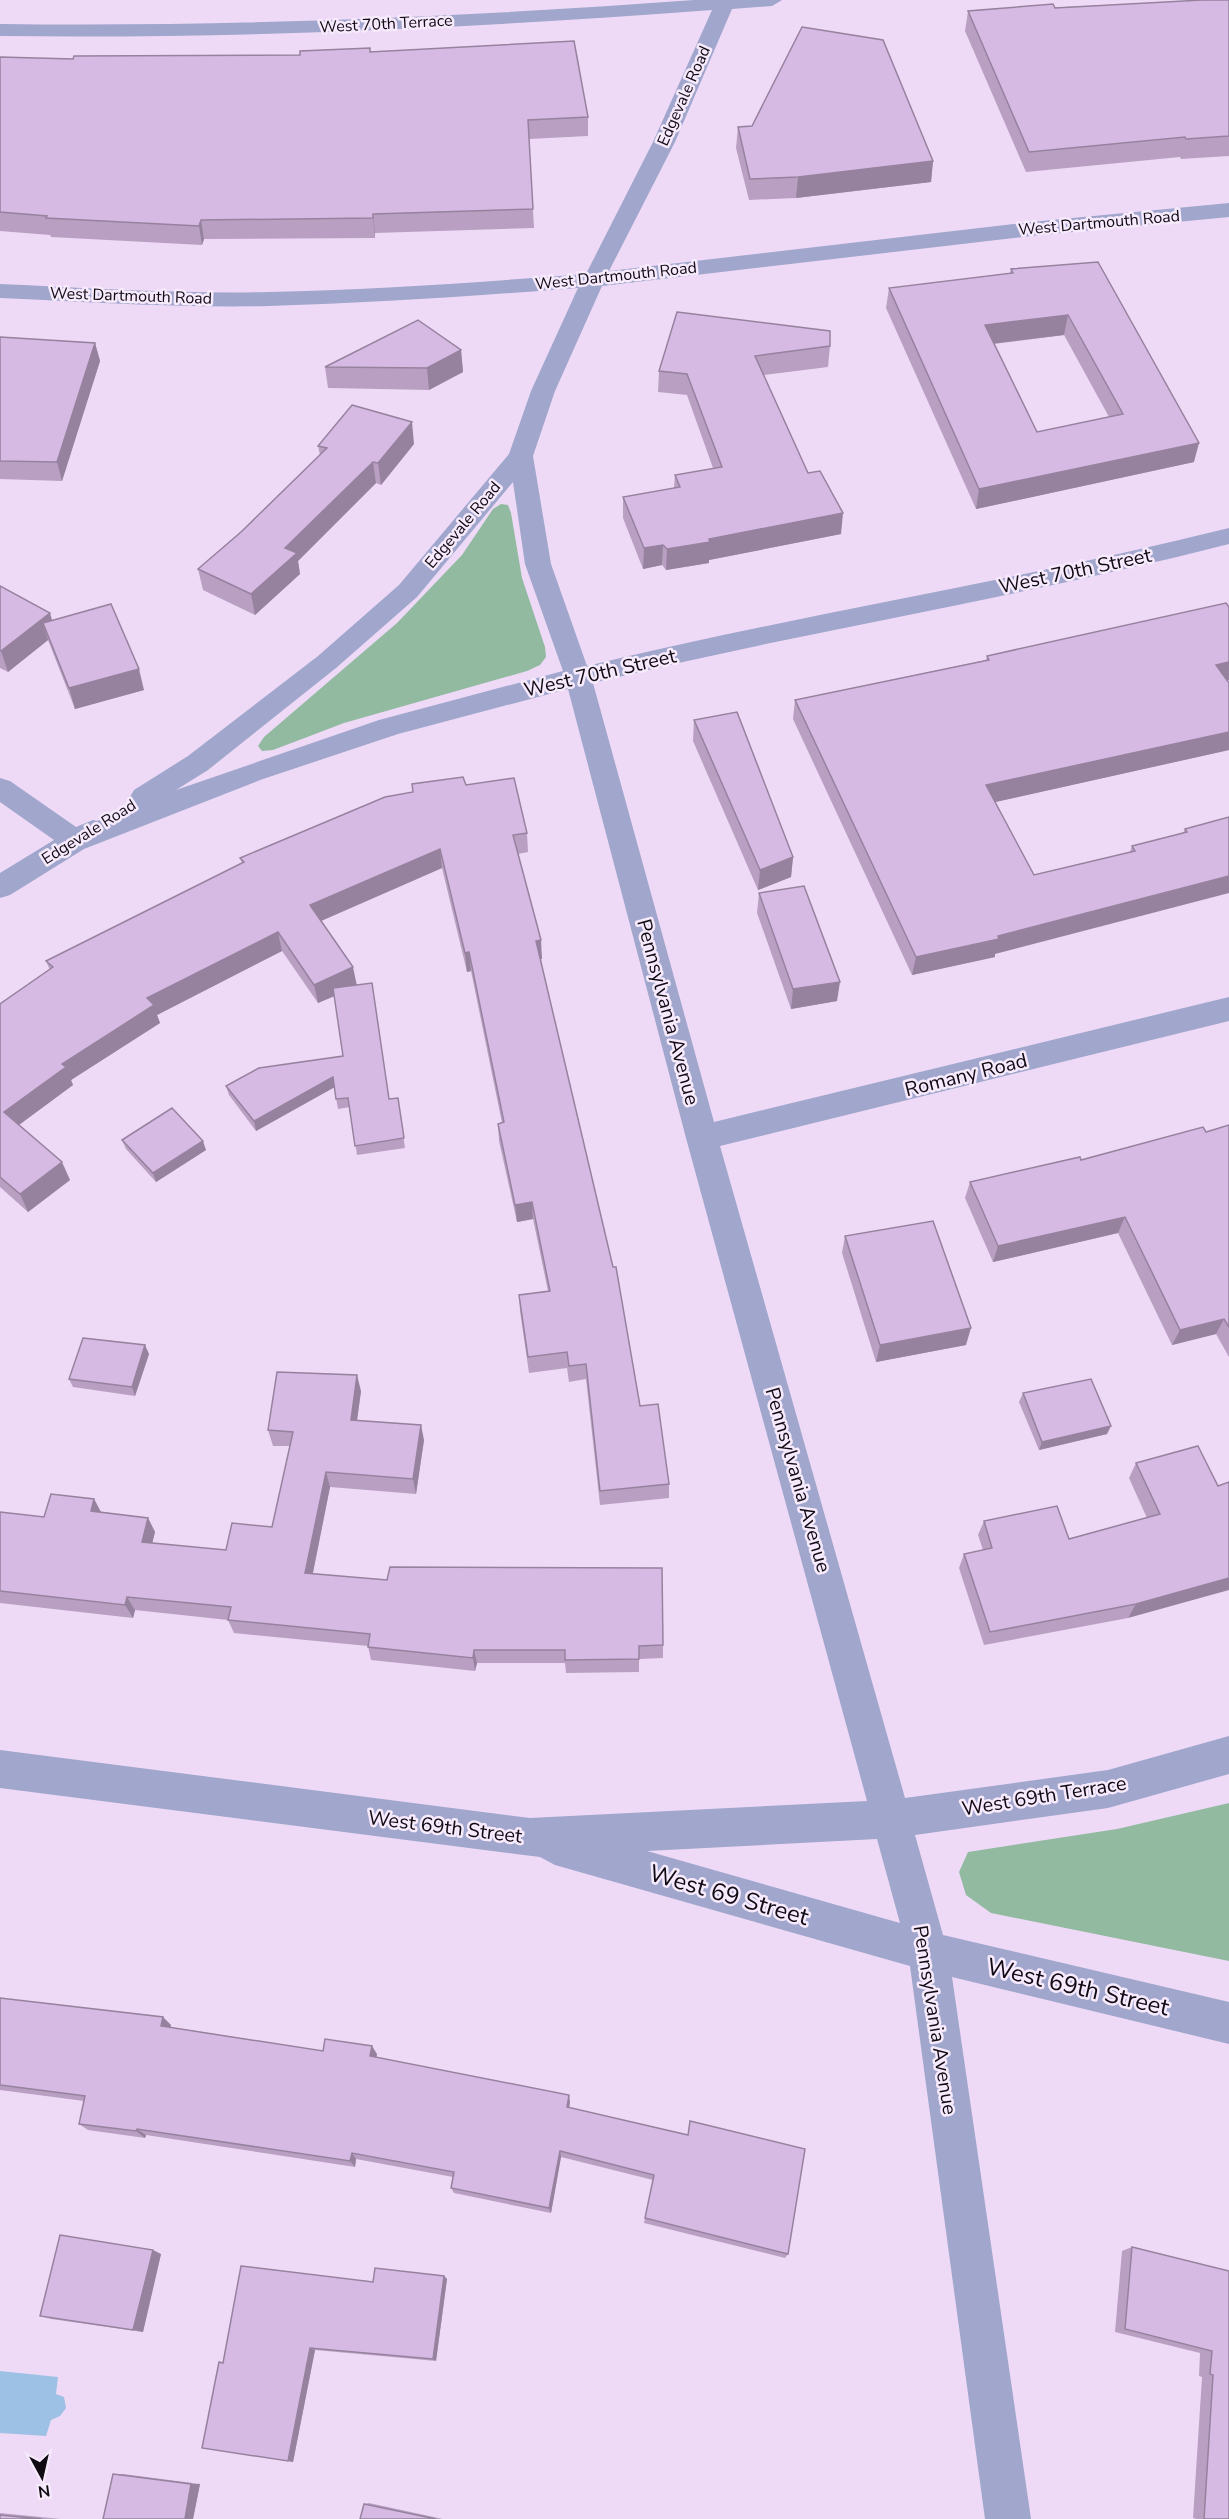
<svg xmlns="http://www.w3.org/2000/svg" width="1229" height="2519" viewBox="0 0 1229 2519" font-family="'Nunito Sans',sans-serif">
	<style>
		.green { fill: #91baa0 }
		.water { fill: #9dc1e4 }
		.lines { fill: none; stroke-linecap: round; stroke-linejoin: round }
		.minor { fill: #a0a6cc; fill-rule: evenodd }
		.wall { fill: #b9a0c3; fill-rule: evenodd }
		.shaded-wall { fill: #96829f }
		.building { fill: #d7bae3; stroke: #96829f; stroke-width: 1.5; fill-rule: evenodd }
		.labels { text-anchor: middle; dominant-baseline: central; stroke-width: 5; stroke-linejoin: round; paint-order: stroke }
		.far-street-label { font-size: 16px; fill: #100a13; stroke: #f6eafc }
		.street-label { font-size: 20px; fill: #100a13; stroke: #f6eafc }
		.near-street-label { font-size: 24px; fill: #100a13; stroke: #f6eafc }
	</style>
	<rect width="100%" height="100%" fill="#eedaf6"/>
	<g class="green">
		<polygon points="501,504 508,505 511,513 522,578 545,647 546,657 540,665 527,671 344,723 273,750 262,751 258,746 264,737 397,623 462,555 493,509"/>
		<polygon points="1229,1803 1229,1961 991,1913 966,1895 959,1872 968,1852 1117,1829"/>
	</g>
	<polygon class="water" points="0,2371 58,2377 56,2394 64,2397 66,2408 60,2416 51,2420 46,2436 0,2433"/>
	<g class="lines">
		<path class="minor" d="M694 0H782L772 6 732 9 675 142 609 271 1031 222 1229 203V217L1031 236 602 286 555 391 533 456 551 564 587 666C800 614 1017 581 1229 528V544C1019 598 804 631 593 683L714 1122 1229 997V1021L720 1146 905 1798 1108 1770 1229 1736V1774L1108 1808 915 1835 943 1935 1229 2002V2044L952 1977 1031 2519H985L910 1966 555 1865 540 1857 0 1788V1750L530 1818 867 1801 686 1138 568 689 398 734 263 779 84 849 10 895 0 898V873L54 840 0 802V778L10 781 76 827 93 820 97 821 137 805 130 797 134 790 188 756 318 656 399 585 509 454 531 391 578 288C475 296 372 303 269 306 179 308 89 302 0 298V284C89 288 179 294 268 292 374 290 480 282 586 274L653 142 712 10C475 28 238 39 0 36V24C232 27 463 17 694 0ZM513 482 525 564 563 671 379 720 176 790 208 770 336 668 417 597ZM877 1839 900 1923 647 1851Z"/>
	</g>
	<g class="wall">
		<polygon points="1229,0 1229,156 1181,159 1180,157 1026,172 965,31 968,11"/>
		<polygon points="371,52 588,117 588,136 529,139 534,228 375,233 375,238 204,239 202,245 51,237 50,235 0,231 0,57 73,59 300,55"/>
		<polygon points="738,127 933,161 931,182 796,198 749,200 736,148"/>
		<path d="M1098 262 1194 462 976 509 886 308 889 288 1010 273 1011 269ZM1064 335 1109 417 1037 432 994 344Z"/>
		<polygon points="677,312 830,346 828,367 764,375 808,473 841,534 709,560 709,563 666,570 662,565 643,569 623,518 623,497 674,488 675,475 713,468 687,395 658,392 659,371"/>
		<polygon points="0,337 95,343 100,361 62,481 0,479"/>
		<polygon points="461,350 463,372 429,390 328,388 325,367"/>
		<polygon points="414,444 381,485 376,483 298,561 300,574 255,615 203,590 198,569 241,532 320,455 318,446"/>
		<polygon points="0,586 52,620 144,690 75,709 48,640 8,672 0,668"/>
		<polygon points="1229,607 1229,680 1227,681 1229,750 995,802 1034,875 1130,852 1132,846 1183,833 1185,829 1229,817 995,954 995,957 912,975 793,719 795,700 986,660 987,656"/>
		<polygon points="694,720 793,857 791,877 758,890 693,741"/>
		<polygon points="412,784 466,785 527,833 528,852 518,854 542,959 540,959 640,1406 669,1484 669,1498 600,1505 586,1379 569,1382 567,1368 529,1373 520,1311 519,1295 548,1291 533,1219 517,1222 499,1141 498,1124 502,1123 471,971 467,972 442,868 321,921 356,985 389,1099 398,1098 405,1148 357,1155 350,1107 338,1109 334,1087 256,1131 229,1095 226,1086 343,1056 335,996 318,1003 282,951 157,1015 160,1023 71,1080 73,1085 19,1125 70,1180 28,1212 0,1187 0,1004 50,970 46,961 242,863 240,858 413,792"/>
		<polygon points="759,893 837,1001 791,1009 757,913"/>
		<polygon points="1229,1125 1229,1357 1216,1334 1172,1345 1118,1233 993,1262 965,1198 970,1182 1081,1160 1206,1132"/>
		<polygon points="122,1140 206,1150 156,1182 126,1149"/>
		<polygon points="845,1236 966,1345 876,1362 842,1253"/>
		<polygon points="149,1354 135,1396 73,1387 69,1379"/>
		<polygon points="361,1391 357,1420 424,1440 416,1494 330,1487 313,1573 663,1645 663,1658 639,1659 639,1672 566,1673 565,1663 477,1663 475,1671 371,1660 368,1646 234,1633 228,1620 135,1610 133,1618 0,1603 0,1512 44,1517 94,1499 101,1512 148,1518 155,1532 152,1543 226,1550 272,1527 290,1446 273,1446 268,1430"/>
		<polygon points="1023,1393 1107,1434 1039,1450 1019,1402"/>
		<polygon points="1136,1463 1218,1486 1128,1618 984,1645 959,1568 964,1554 983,1550 978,1535 984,1521 1069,1539 1147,1518 1129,1478"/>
		<polygon points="0,1998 171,2025 170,2027 323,2051 377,2054 376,2057 570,2102 569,2108 788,2254 785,2258 644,2223 653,2180 561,2157 551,2213 454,2193 451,2188 453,2177 356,2159 355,2167 146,2135 145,2138 88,2130 79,2124 84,2101 0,2090"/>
		<polygon points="1132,2247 1229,2271 1229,2519 1196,2519 1193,2518 1202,2377 1199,2376 1200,2353 1115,2332 1122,2251"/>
		<polygon points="161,2254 143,2332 51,2319 40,2316"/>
		<polygon points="444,2276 447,2279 436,2361 315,2350 293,2462 288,2461 223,2363 373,2282"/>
		<polygon points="113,2474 123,2474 200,2484 193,2519 103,2519"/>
		<polygon points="369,2503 443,2519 360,2519 364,2504"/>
		<polygon points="0,2513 61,2519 0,2519"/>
	</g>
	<g class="shaded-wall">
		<polygon points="933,161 931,182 796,198 798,177"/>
		<polygon points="373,214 375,233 375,238 373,218"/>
		<polygon points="201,220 204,239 202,245 199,226"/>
		<polygon points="1068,315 1064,335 981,345 985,325"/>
		<polygon points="95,343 100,361 62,481 57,462"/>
		<polygon points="461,350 463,372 429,390 427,368"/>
		<polygon points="412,422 414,444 381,485 378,463"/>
		<polygon points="1199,443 1194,462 976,509 979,489"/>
		<polygon points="373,462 376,483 298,561 300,574 255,615 251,594 285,548"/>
		<polygon points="843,513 841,534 709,560 709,563 666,570 667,549 709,539"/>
		<polygon points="663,545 662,565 643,569 644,548"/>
		<polygon points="50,613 56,634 43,623 48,640 8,672 1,651"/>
		<polygon points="1229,662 1229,680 1210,685 1216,665"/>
		<polygon points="139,669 144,690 75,709 69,688"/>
		<polygon points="1229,732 1229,750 982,805 986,785"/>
		<polygon points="440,849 442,868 314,924 310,905"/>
		<polygon points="793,857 791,877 758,890 760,870"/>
		<polygon points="1229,876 1229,893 995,954 995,957 912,975 916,957 998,936"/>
		<polygon points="278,932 282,951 157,1015 160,1023 71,1080 73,1085 12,1130 4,1112 62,1064 147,998"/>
		<polygon points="541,940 542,959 537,960 536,941"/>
		<polygon points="469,952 471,971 467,972 465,953"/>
		<polygon points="353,967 357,986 318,1003 314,985"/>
		<polygon points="840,982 837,1001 791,1009 793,989"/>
		<polygon points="333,1077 335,1087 256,1131 254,1121"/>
		<polygon points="203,1141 206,1150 156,1182 153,1173"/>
		<polygon points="62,1162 70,1180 28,1212 20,1194"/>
		<polygon points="532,1202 533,1219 517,1222 515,1205"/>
		<polygon points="1125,1217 1118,1233 993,1262 998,1246"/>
		<polygon points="1224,1319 1216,1334 1172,1345 1180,1330"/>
		<polygon points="971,1328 966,1345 876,1362 880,1345"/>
		<polygon points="145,1345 149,1354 135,1396 132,1387"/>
		<polygon points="357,1375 361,1391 355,1435 351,1420"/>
		<polygon points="421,1425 424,1440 416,1494 413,1479"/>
		<polygon points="1111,1426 1107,1434 1039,1450 1042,1442"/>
		<polygon points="326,1472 330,1487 310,1587 305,1573"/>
		<polygon points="94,1499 102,1514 91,1511"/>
		<polygon points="148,1518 155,1532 149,1556 142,1542"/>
		<polygon points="1229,1578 1229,1590 1128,1618 1136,1604"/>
		<polygon points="127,1597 135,1610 133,1618 125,1605"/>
		<polygon points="474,1650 477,1663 475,1671 473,1658"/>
		<polygon points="163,2017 171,2025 169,2034 161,2026"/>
		<polygon points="372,2046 377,2054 375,2064 370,2056"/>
		<polygon points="569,2095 570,2102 568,2114 567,2107"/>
		<polygon points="137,2129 146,2135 145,2138 136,2131"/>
		<polygon points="560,2151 561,2157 551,2213 549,2208"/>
		<polygon points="352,2153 356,2159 355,2167 350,2161"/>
		<polygon points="153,2250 161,2254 143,2332 133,2330"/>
		<polygon points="444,2276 447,2279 436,2361 433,2359"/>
		<polygon points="310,2348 315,2350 293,2462 288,2461"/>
		<polygon points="191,2484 200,2484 193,2519 185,2519"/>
	</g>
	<g class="building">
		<polygon points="1202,0 1229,0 1229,136 1186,139 1185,137 1029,152 968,11 1053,4 1055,8"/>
		<polygon points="802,27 883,40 933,161 798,177 750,179 738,127 752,126"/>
		<polygon points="574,41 588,117 528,120 533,209 373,214 373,218 201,220 199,226 46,218 47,216 0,212 0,57 73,59 74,56 300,55 300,51 370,48 370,52"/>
		<path d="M1098 262 1199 443 979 489 889 288 1013 273 1011 269ZM1068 315 1123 414 1037 432 985 325Z"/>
		<polygon points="677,312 830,331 830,346 755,356 808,473 820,471 843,513 709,539 710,542 667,549 663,545 644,548 623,497 680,487 675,475 722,467 687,374 659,371"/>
		<polygon points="418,320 461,350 427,368 325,367"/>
		<polygon points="0,337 95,343 57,462 0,461"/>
		<polygon points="352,405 412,422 378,463 373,462 285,548 297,553 251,594 198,569 241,532 327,448 318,446"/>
		<polygon points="0,586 50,613 1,651 0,651"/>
		<polygon points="1226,603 1229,607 1229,662 1216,665 1229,683 1229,732 986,785 1034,875 1135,851 1132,846 1187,832 1185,829 1229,817 1229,876 998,936 999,939 916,957 795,700 989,660 987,656"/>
		<polygon points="111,604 139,669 69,688 43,623"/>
		<polygon points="737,712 793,857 760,870 694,720"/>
		<polygon points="463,777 466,785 514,778 527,833 513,835 541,940 536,941 613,1267 616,1267 640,1406 658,1404 669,1484 600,1491 586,1364 569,1366 567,1352 528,1357 519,1295 550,1291 532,1202 515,1205 498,1124 504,1122 469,952 465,953 440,849 310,905 353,967 314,985 278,932 147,998 154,1005 62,1064 66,1067 4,1112 62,1162 20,1194 0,1177 0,1004 53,967 46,961 244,862 240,858 385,797 413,792 412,784"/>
		<polygon points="804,886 840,982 793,989 759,893"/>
		<polygon points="372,983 389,1099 398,1098 404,1138 355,1146 348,1098 336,1099 333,1077 254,1121 226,1086 259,1068 343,1056 333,988"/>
		<polygon points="172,1108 203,1141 153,1173 122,1140"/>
		<polygon points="1229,1125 1229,1327 1224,1319 1180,1330 1125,1217 998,1246 970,1182 1080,1157 1081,1160 1203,1127 1206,1132"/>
		<polygon points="933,1221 971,1328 880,1345 845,1236"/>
		<polygon points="83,1338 145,1345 132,1387 69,1379"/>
		<polygon points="277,1372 357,1375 351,1420 421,1425 413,1479 326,1472 305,1573 387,1580 390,1567 662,1568 663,1645 639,1646 639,1659 565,1660 565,1650 474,1650 473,1658 368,1647 370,1634 228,1620 231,1607 127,1597 125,1605 0,1591 0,1512 44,1517 51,1494 94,1499 91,1511 148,1518 142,1542 226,1550 232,1523 272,1527 293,1432 268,1430"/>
		<polygon points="1091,1379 1111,1426 1042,1442 1023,1393"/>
		<polygon points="1198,1446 1218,1486 1229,1482 1229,1578 1136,1604 990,1632 964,1554 992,1548 984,1521 1057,1506 1069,1539 1160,1514 1136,1463"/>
		<polygon points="0,1998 163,2017 161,2026 323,2051 325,2039 372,2046 370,2056 569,2095 567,2107 688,2135 690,2121 805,2149 788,2254 645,2218 654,2175 560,2151 549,2208 451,2188 454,2172 352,2153 350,2161 137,2129 136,2131 79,2124 85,2096 0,2085"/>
		<polygon points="60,2235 153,2250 133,2330 40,2316"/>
		<polygon points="1132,2247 1229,2271 1229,2519 1204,2519 1213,2375 1210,2374 1212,2351 1125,2329"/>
		<polygon points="241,2266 373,2282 375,2268 444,2276 433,2359 310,2348 288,2461 202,2448 219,2362 223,2363"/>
		<polygon points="113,2474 191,2484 185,2519 103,2519"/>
		<polygon points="364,2504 436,2519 360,2519"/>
		<polygon points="0,2515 42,2519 0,2519"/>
	</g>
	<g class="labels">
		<g class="far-street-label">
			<text transform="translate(386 24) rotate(-3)">West 70th Terrace</text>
			<text transform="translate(684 96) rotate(-66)">Edgevale Road</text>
			<text transform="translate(1099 223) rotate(-5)">West Dartmouth Road</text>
			<text transform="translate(616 276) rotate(-6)">West Dartmouth Road</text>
			<text transform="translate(131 296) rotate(2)">West Dartmouth Road</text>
			<text transform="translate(463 525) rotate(-50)">Edgevale Road</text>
			<text transform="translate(89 832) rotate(-32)">Edgevale Road</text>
		</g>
		<g class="street-label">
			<text transform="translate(1075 571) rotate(-12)">West 70th Street</text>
			<text transform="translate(600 673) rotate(-13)">West 70th Street</text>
			<text transform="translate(668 1012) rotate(75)">Pennsylvania Avenue</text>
			<text transform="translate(966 1075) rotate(-14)">Romany Road</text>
			<text transform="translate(798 1480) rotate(74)">Pennsylvania Avenue</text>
			<text transform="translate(1044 1796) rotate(-9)">West 69th Terrace</text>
			<text transform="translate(445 1827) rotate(7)">West 69th Street</text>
			<text transform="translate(935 2020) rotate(81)">Pennsylvania Avenue</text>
		</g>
		<g class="near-street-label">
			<text transform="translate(729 1895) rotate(16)">West 69 Street</text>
			<text transform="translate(1078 1987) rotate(13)">West 69th Street</text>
		</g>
	</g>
	<g transform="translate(42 2477) rotate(172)" stroke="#f6eafc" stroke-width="4.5" paint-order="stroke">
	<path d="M0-4.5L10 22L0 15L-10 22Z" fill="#100a13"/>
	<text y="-9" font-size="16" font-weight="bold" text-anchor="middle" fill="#100a13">N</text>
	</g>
</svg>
